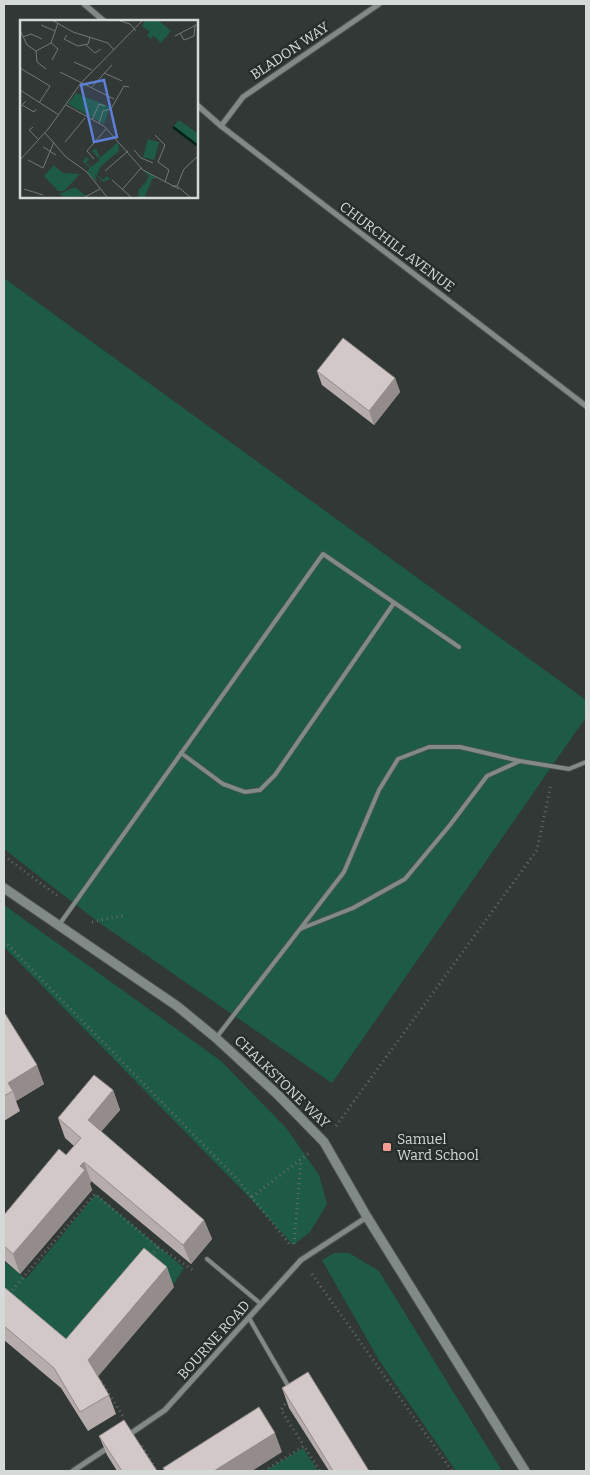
<svg xmlns="http://www.w3.org/2000/svg" width="590" height="1475" viewBox="0 0 590 1475" font-family="Bitter,serif">
	<style>
		.green { fill: #1d5b47 }
		.lines { fill: none; stroke-linecap: round; stroke-linejoin: round }
		.service-casing { stroke: #4e5350; stroke-width: 5.5 }
		.minor-casing { stroke: #4e5350; stroke-width: 7 }
		.tertiary-casing { stroke: #4e5350; stroke-width: 11 }
		.path { stroke: #656b68; stroke-width: 3; stroke-dasharray: 1 4; stroke-linecap: butt }
		.service { stroke: #828a87; stroke-width: 4 }
		.minor { stroke: #828a87; stroke-width: 5 }
		.tertiary { stroke: #828a87; stroke-width: 9 }
		.wall { fill: #b5acab }
		.shaded-wall { fill: #938c8b }
		.building { fill: #d2c8c7; stroke: #938c8b }
		.poi-dot { fill: #f59c93; stroke: #272e2b; stroke-width: 2 }
		.labels { text-anchor: middle; dominant-baseline: central; stroke-width: 5; stroke-linejoin: round; paint-order: stroke }
		.street-label { font-size: 14px; fill: #d5d9d7; stroke: #272e2b }
		.poi-label { font-size: 14px; fill: #d5d9d7; stroke: #272e2b; text-anchor: start }
		.inset-river { fill: none; stroke: #002117; stroke-width: 2.5 }
		.inset-road { fill: none; stroke: #737876; stroke-width: 1 }
		.view { fill: #5d7fd8; fill-opacity: 0.15; stroke: #5d7fd8; stroke-width: 2.5 }
		.inset-edge { fill: none; stroke: #d5d9d7; stroke-width: 2.5 }
	</style>
	<rect width="100%" height="100%" fill="#313835"/>
	<g class="green">
		<polygon points="4,278 586,700 586,717 332,1083 101,924 4,849"/>
		<polygon points="4,905 221,1061 287,1129 319,1175 327,1204 310,1232 293,1245 247,1195 4,947"/>
		<polygon points="96,1194 184,1268 173,1285 146,1263 72,1351 4,1293 4,1261 26,1279"/>
		<polygon points="334,1253 349,1253 379,1271 502,1471 456,1471 379,1360 322,1260"/>
		<polygon points="303,1448 318,1471 265,1471"/>
	</g>
	<g class="lines">
		<g class="service-casing">
			<g id="service">
				<polyline points="181,753 223,784 245,792 260,790 275,775 394,603"/>
				<polyline points="59,925 323,554 459,647"/>
				<polyline points="300,929 353,908 405,879 450,825 487,776 520,761"/>
				<polyline points="216,1038 344,872 379,790 398,759 429,747 460,747 520,761 569,769 586,762"/>
				<polyline points="207,1259 261,1304"/>
				<polyline points="249,1318 290,1389"/>
			</g>
		</g>
		<g class="minor-casing">
			<g id="minor">
				<polyline points="84,4 104,21"/>
				<polyline points="196,104 221,126 586,406"/>
				<polyline points="221,126 243,97 379,4"/>
				<polyline points="127,1436 165,1410 301,1260 367,1217"/>
				<polyline points="73,1471 109,1447"/>
			</g>
		</g>
		<g class="tertiary-casing">
			<polyline id="tertiary" points="4,888 177,1006 216,1038 278,1095 324,1142 367,1217 525,1471"/>
		</g>
		<g class="path">
			<polyline points="4,856 59,897"/>
			<polyline points="92,922 125,915"/>
			<polyline points="4,941 238,1180 290,1245"/>
			<polyline points="336,1126 537,850 551,784"/>
			<polyline points="252,1197 309,1153"/>
			<polyline points="294,1244 301,1160"/>
			<polyline points="158,1247 193,1270"/>
			<polyline points="312,1274 452,1471"/>
			<polyline points="9,1294 95,1194 158,1247 149,1258"/>
			<polyline points="101,1381 124,1418"/>
			<polyline points="285,1404 281,1410 304,1446"/>
			<polyline points="142,1446 157,1471"/>
			<polyline points="264,1471 304,1446 320,1471"/>
		</g>
		<use href="#service" class="service"/>
		<use href="#minor" class="minor"/>
		<use href="#tertiary" class="tertiary"/>
	</g>
	<g class="wall">
		<polygon points="317,371 395,378 400,392 374,425 322,385"/>
		<polygon points="4,1012 44,1084 16,1101 20,1111 4,1121"/>
		<polygon points="113,1090 120,1110 101,1131 204,1220 212,1239 191,1264 91,1181 90,1184 92,1190 20,1274 4,1260 4,1215 66,1155 74,1146 65,1138 58,1118"/>
		<polygon points="4,1287 66,1339 174,1287 98,1376 109,1395 116,1414 88,1431 61,1388 4,1340"/>
		<polygon points="282,1388 369,1471 329,1471 289,1408"/>
		<polygon points="99,1436 157,1471 117,1471 107,1455"/>
	</g>
	<g class="shaded-wall">
		<polygon points="395,378 400,392 374,425 369,411"/>
		<polygon points="37,1065 44,1084 16,1101 13,1091 8,1083"/>
		<polygon points="113,1090 120,1110 95,1139 88,1120"/>
		<polygon points="84,1162 91,1181 90,1184 92,1190 20,1274 13,1254"/>
		<polygon points="204,1220 212,1239 191,1264 183,1245"/>
		<polygon points="167,1267 174,1287 95,1380 88,1360"/>
		<polygon points="275,1433 282,1452 252,1471 214,1471"/>
	</g>
	<g class="building">
		<polygon points="343,338 395,378 369,411 317,371"/>
		<polygon points="4,1012 37,1065 8,1083 13,1091 4,1096"/>
		<polygon points="94,1075 113,1090 88,1120 204,1220 183,1245 84,1162 80,1166 85,1170 13,1254 4,1246 4,1215 59,1149 66,1155 81,1138 58,1118"/>
		<polygon points="144,1248 167,1267 88,1360 109,1395 80,1412 54,1368 4,1326 4,1287 66,1339"/>
		<polygon points="308,1372 369,1471 333,1471 282,1388"/>
		<polygon points="259,1407 275,1433 214,1471 165,1471 163,1468"/>
		<polygon points="124,1420 157,1471 122,1471 99,1436"/>
	</g>
	<rect class="poi-dot" x="382" y="1142" width="10" height="10" rx="2.5"/>
	<g class="labels">
		<g class="street-label">
			<text transform="translate(290 51) rotate(-34)">BLADON WAY</text>
			<text transform="translate(397 247) rotate(37)">CHURCHILL AVENUE</text>
			<text transform="translate(282 1082) rotate(44)">CHALKSTONE WAY</text>
			<text transform="translate(214 1340) rotate(-48)">BOURNE ROAD</text>
		</g>
		<g class="poi-label">
			<text x="397" y="1139">Samuel<tspan x="397" dy="16">Ward School</tspan></text>
		</g>
	</g>
	<g transform="translate(20 20)">
		<rect width="178" height="178" fill="#313835"/>
		<path d="M125 0H138L151 11 141 23 134 16 130 19 127 15 130 12 122 6ZM56 73 90 87 84 104 48 84ZM159 100 177 113V126L153 107ZM128 119 139 122 134 140 123 137ZM98 122 99 131 80 147 77 155 83 160 87 156 90 159 83 162 75 154 77 162 67 152 70 148 63 141 66 137 69 139 66 143 71 147 80 140 72 131 76 128 80 138ZM34 145 43 153 60 154 44 171H38L24 156ZM122 150 137 158 132 159 125 177H118L119 169 123 166 121 164 124 165 129 156ZM55 167 66 176 44 177 39 174Z" fill="#1d5b47"/>
		<path class="inset-river" d="M153 107 178 126"/>
		<path class="inset-road" d="M32 0 53 12 88 23 94 30M97 0 110 4 116 11M21 5 35 11M0 10 7 25 16 31 31 23 38 3M160 13 164 20 174 16 175 5M47 15 44 19 58 26 68 24 70 17M155 16 178 4M3 17 11 14 22 19M31 23 38 29 32 40M66 25 75 33 81 29M16 31 17 42 26 49M54 42 72 50M0 48 30 66 19 83M40 52 94 79M84 53 102 61M71 68 92 45M0 70 39 95M6 81 2 85 14 92 16 89M46 85 84 106 123 150 159 169M72 100 79 84 85 86M79 103 83 91 91 89 104 66 109 67M13 107 9 110 18 119M25 113 46 137 67 152 87 177M135 115 145 125 138 142 149 150 145 162M45 122 65 98M23 127 36 135M114 130 121 138 133 143M74 139 67 131 86 109M0 140 29 108 61 63 123 0M8 140 23 148 34 122M85 151 108 131M92 160 111 177M152 166H157L170 177M157 166 164 149 178 136M4 169 23 175M102 170 121 148M65 177 80 169"/>
		<path class="view" d="M84 60 97 117 74 122 61 65Z"/>
		<rect width="178" height="178" class="inset-edge"/>
	</g>
	<rect width="590" height="1475" fill="none" stroke="#d5d9d7" stroke-width="10"/>
</svg>
